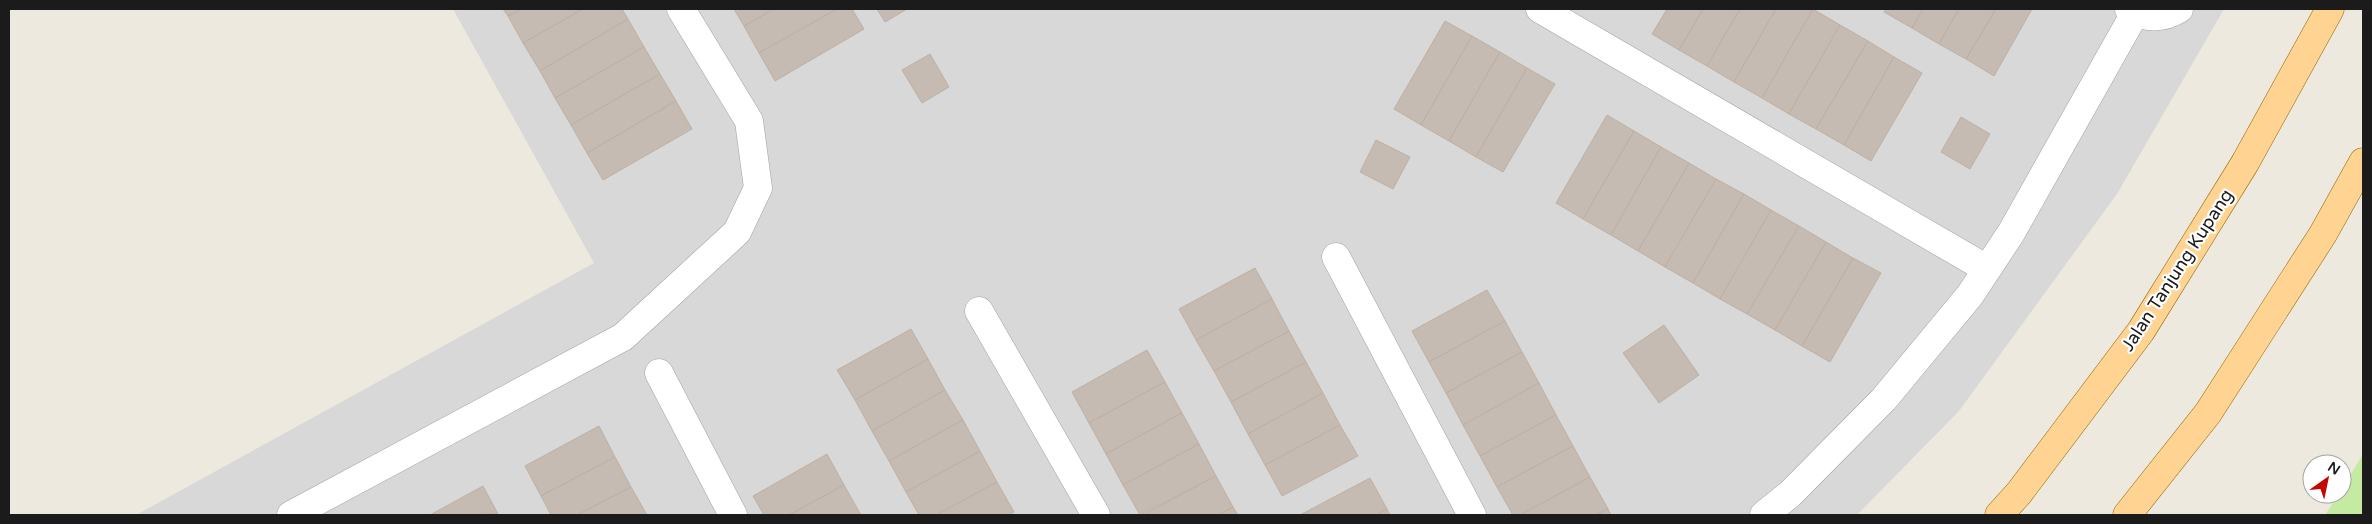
<svg xmlns="http://www.w3.org/2000/svg" width="2372" height="524" viewBox="0 0 2372 524" font-family="'Varela Round',sans-serif">
	<style>
		.residential { fill: #d9d8d8 }
		.grass { fill: #c4eba1 }
		.building { fill: #c5bbb3; stroke: #bfafa1 }
		.lines { fill: none; stroke-linecap: round; stroke-linejoin: round }
		.minor-casing { stroke: #a2a2a2; stroke-width: 29 }
		.major-casing { stroke: #916500; stroke-width: 29 }
		.minor { stroke: #fff; stroke-width: 28 }
		.major { stroke: #ffd392; stroke-width: 28 }
		.labels { text-anchor: middle; dominant-baseline: central; stroke-width: 4.5; stroke-linejoin: round; paint-order: stroke }
		.street-label { font-size: 18px; fill: #1b1b1b; stroke: #fff }
	</style>
	<rect width="100%" height="100%" fill="#ede9df"/>
	<polygon class="residential" points="453,9 2224,9 2117,194 1959,411 1857,515 136,515 594,263"/>
	<polygon class="grass" points="2363,454 2363,515 2325,515 2339,494 2342,494 2342,489"/>
	<g class="building">
		<polygon points="503,9 521,9 508,16"/>
		<polygon points="521,9 583,9 523,43 508,16"/>
		<polygon points="583,9 622,9 628,19 540,71 523,43"/>
		<polygon points="734,9 774,9 744,26"/>
		<polygon points="774,9 837,9 759,53 744,26"/>
		<polygon points="837,9 852,9 864,29 775,81 759,53"/>
		<polygon points="877,9 907,9 885,22"/>
		<polygon points="1667,9 1703,9 1679,50 1652,34"/>
		<polygon points="1703,9 1740,9 1707,66 1679,50"/>
		<polygon points="1740,9 1776,9 1734,82 1707,66"/>
		<polygon points="1776,9 1813,9 1762,98 1734,82"/>
		<polygon points="1813,9 1840,25 1789,114 1762,98"/>
		<polygon points="1886,9 1923,9 1912,28 1884,12"/>
		<polygon points="1923,9 1959,9 1939,44 1912,28"/>
		<polygon points="1959,9 1996,9 1966,59 1939,44"/>
		<polygon points="1996,9 2032,9 1994,76 1966,59"/>
		<polygon points="628,19 644,47 555,98 540,71"/>
		<polygon points="1445,21 1472,36 1421,125 1394,109"/>
		<polygon points="1840,25 1868,41 1816,129 1789,114"/>
		<polygon points="1472,36 1500,52 1449,141 1421,125"/>
		<polygon points="1868,41 1894,57 1844,145 1816,129"/>
		<polygon points="644,47 660,74 571,125 555,98"/>
		<polygon points="1500,52 1527,68 1476,157 1449,141"/>
		<polygon points="930,54 949,87 922,103 902,70"/>
		<polygon points="1894,57 1922,73 1871,161 1844,145"/>
		<polygon points="1527,68 1555,84 1503,172 1476,157"/>
		<polygon points="660,74 676,101 587,153 571,125"/>
		<polygon points="676,101 692,129 603,180 587,153"/>
		<polygon points="1607,115 1634,131 1583,219 1556,203"/>
		<polygon points="1961,117 1990,134 1970,169 1941,152"/>
		<polygon points="1634,131 1661,147 1611,235 1583,219"/>
		<polygon points="1376,140 1410,157 1393,189 1360,172"/>
		<polygon points="1661,147 1689,163 1638,251 1611,235"/>
		<polygon points="1689,163 1716,179 1665,267 1638,251"/>
		<polygon points="1716,179 1744,194 1693,283 1665,267"/>
		<polygon points="1744,194 1771,210 1720,299 1693,283"/>
		<polygon points="1771,210 1799,226 1747,314 1720,299"/>
		<polygon points="1799,226 1826,242 1775,330 1747,314"/>
		<polygon points="1826,242 1853,258 1802,346 1775,330"/>
		<polygon points="1853,258 1881,273 1830,362 1802,346"/>
		<polygon points="1255,268 1272,299 1196,340 1179,309"/>
		<polygon points="1487,290 1505,321 1429,362 1412,331"/>
		<polygon points="1272,299 1289,331 1214,371 1196,340"/>
		<polygon points="1505,321 1522,352 1446,393 1429,362"/>
		<polygon points="1664,325 1699,375 1659,403 1623,353"/>
		<polygon points="911,329 928,359 855,400 837,370"/>
		<polygon points="1289,331 1306,362 1231,402 1214,371"/>
		<polygon points="1147,350 1165,382 1089,423 1072,392"/>
		<polygon points="1522,352 1539,383 1463,425 1446,393"/>
		<polygon points="928,359 945,390 872,431 855,400"/>
		<polygon points="1306,362 1323,393 1248,434 1231,402"/>
		<polygon points="1165,382 1182,413 1106,454 1089,423"/>
		<polygon points="1539,383 1556,415 1480,456 1463,425"/>
		<polygon points="945,390 963,420 889,461 872,431"/>
		<polygon points="1323,393 1340,425 1265,465 1248,434"/>
		<polygon points="1182,413 1199,444 1123,485 1106,454"/>
		<polygon points="1556,415 1573,446 1497,487 1480,456"/>
		<polygon points="963,420 980,451 906,492 889,461"/>
		<polygon points="1340,425 1358,456 1282,496 1265,465"/>
		<polygon points="599,426 615,457 541,496 525,466"/>
		<polygon points="1199,444 1216,476 1140,515 1123,485"/>
		<polygon points="1573,446 1590,477 1520,515 1513,515 1497,487"/>
		<polygon points="980,451 997,482 936,515 919,515 906,492"/>
		<polygon points="827,454 844,485 789,515 764,515 753,496"/>
		<polygon points="615,457 631,487 577,515 551,515 541,496"/>
		<polygon points="1216,476 1233,507 1218,515 1143,515"/>
		<polygon points="1590,477 1608,509 1596,515 1520,515"/>
		<polygon points="1370,478 1387,509 1376,515 1300,515"/>
		<polygon points="997,482 1014,512 1008,515 936,515"/>
		<polygon points="844,485 861,515 789,515"/>
		<polygon points="483,486 498,514 430,515"/>
		<polygon points="631,487 647,515 577,515"/>
		<polygon points="1233,507 1238,515 1218,515"/>
		<polygon points="1387,509 1390,515 1376,515"/>
		<polygon points="1608,509 1611,515 1596,515"/>
	</g>
	<g class="lines">
		<g class="minor-casing">
			<g id="minor">
				<polyline points="1540,9 1987,269"/>
				<path d="M2129 9C2145 19 2163 19 2179 9"/>
				<polyline points="1336,257 1472,515"/>
				<polyline points="979,311 1096,515"/>
				<polyline points="659,373 733,515"/>
				<polyline points="291,515 623,337 737,232 758,188 749,121 681,9"/>
				<polyline points="1764,515 1790,494 1884,399 1970,295 2011,233 2135,13"/>
			</g>
		</g>
		<g class="major-casing">
			<g id="major">
				<polyline points="1999,515 2019,493 2141,331 2245,163 2330,9"/>
				<polyline points="2127,515 2208,413 2323,234 2363,162"/>
			</g>
		</g>
		<use href="#minor" class="minor"/>
		<use href="#major" class="major"/>
	</g>
	<g class="labels">
		<g class="street-label">
			<text transform="translate(2177 270) rotate(-57)">Jalan Tanjung Kupang</text>
		</g>
	</g>
	<rect width="2372" height="524" fill="none" stroke="#1b1b1b" stroke-width="20"/>
	<g transform="translate(2327 479) rotate(33)"><circle r="24" fill="#ffffff" stroke="#a4a4a4"/>
	<path d="M0-4L9 19L0 12L-9 19Z" fill="#c50500"/>
	<text y="-8" font-size="14" font-weight="bold" text-anchor="middle" fill="#1b1b1b">N</text>
	</g>
</svg>
